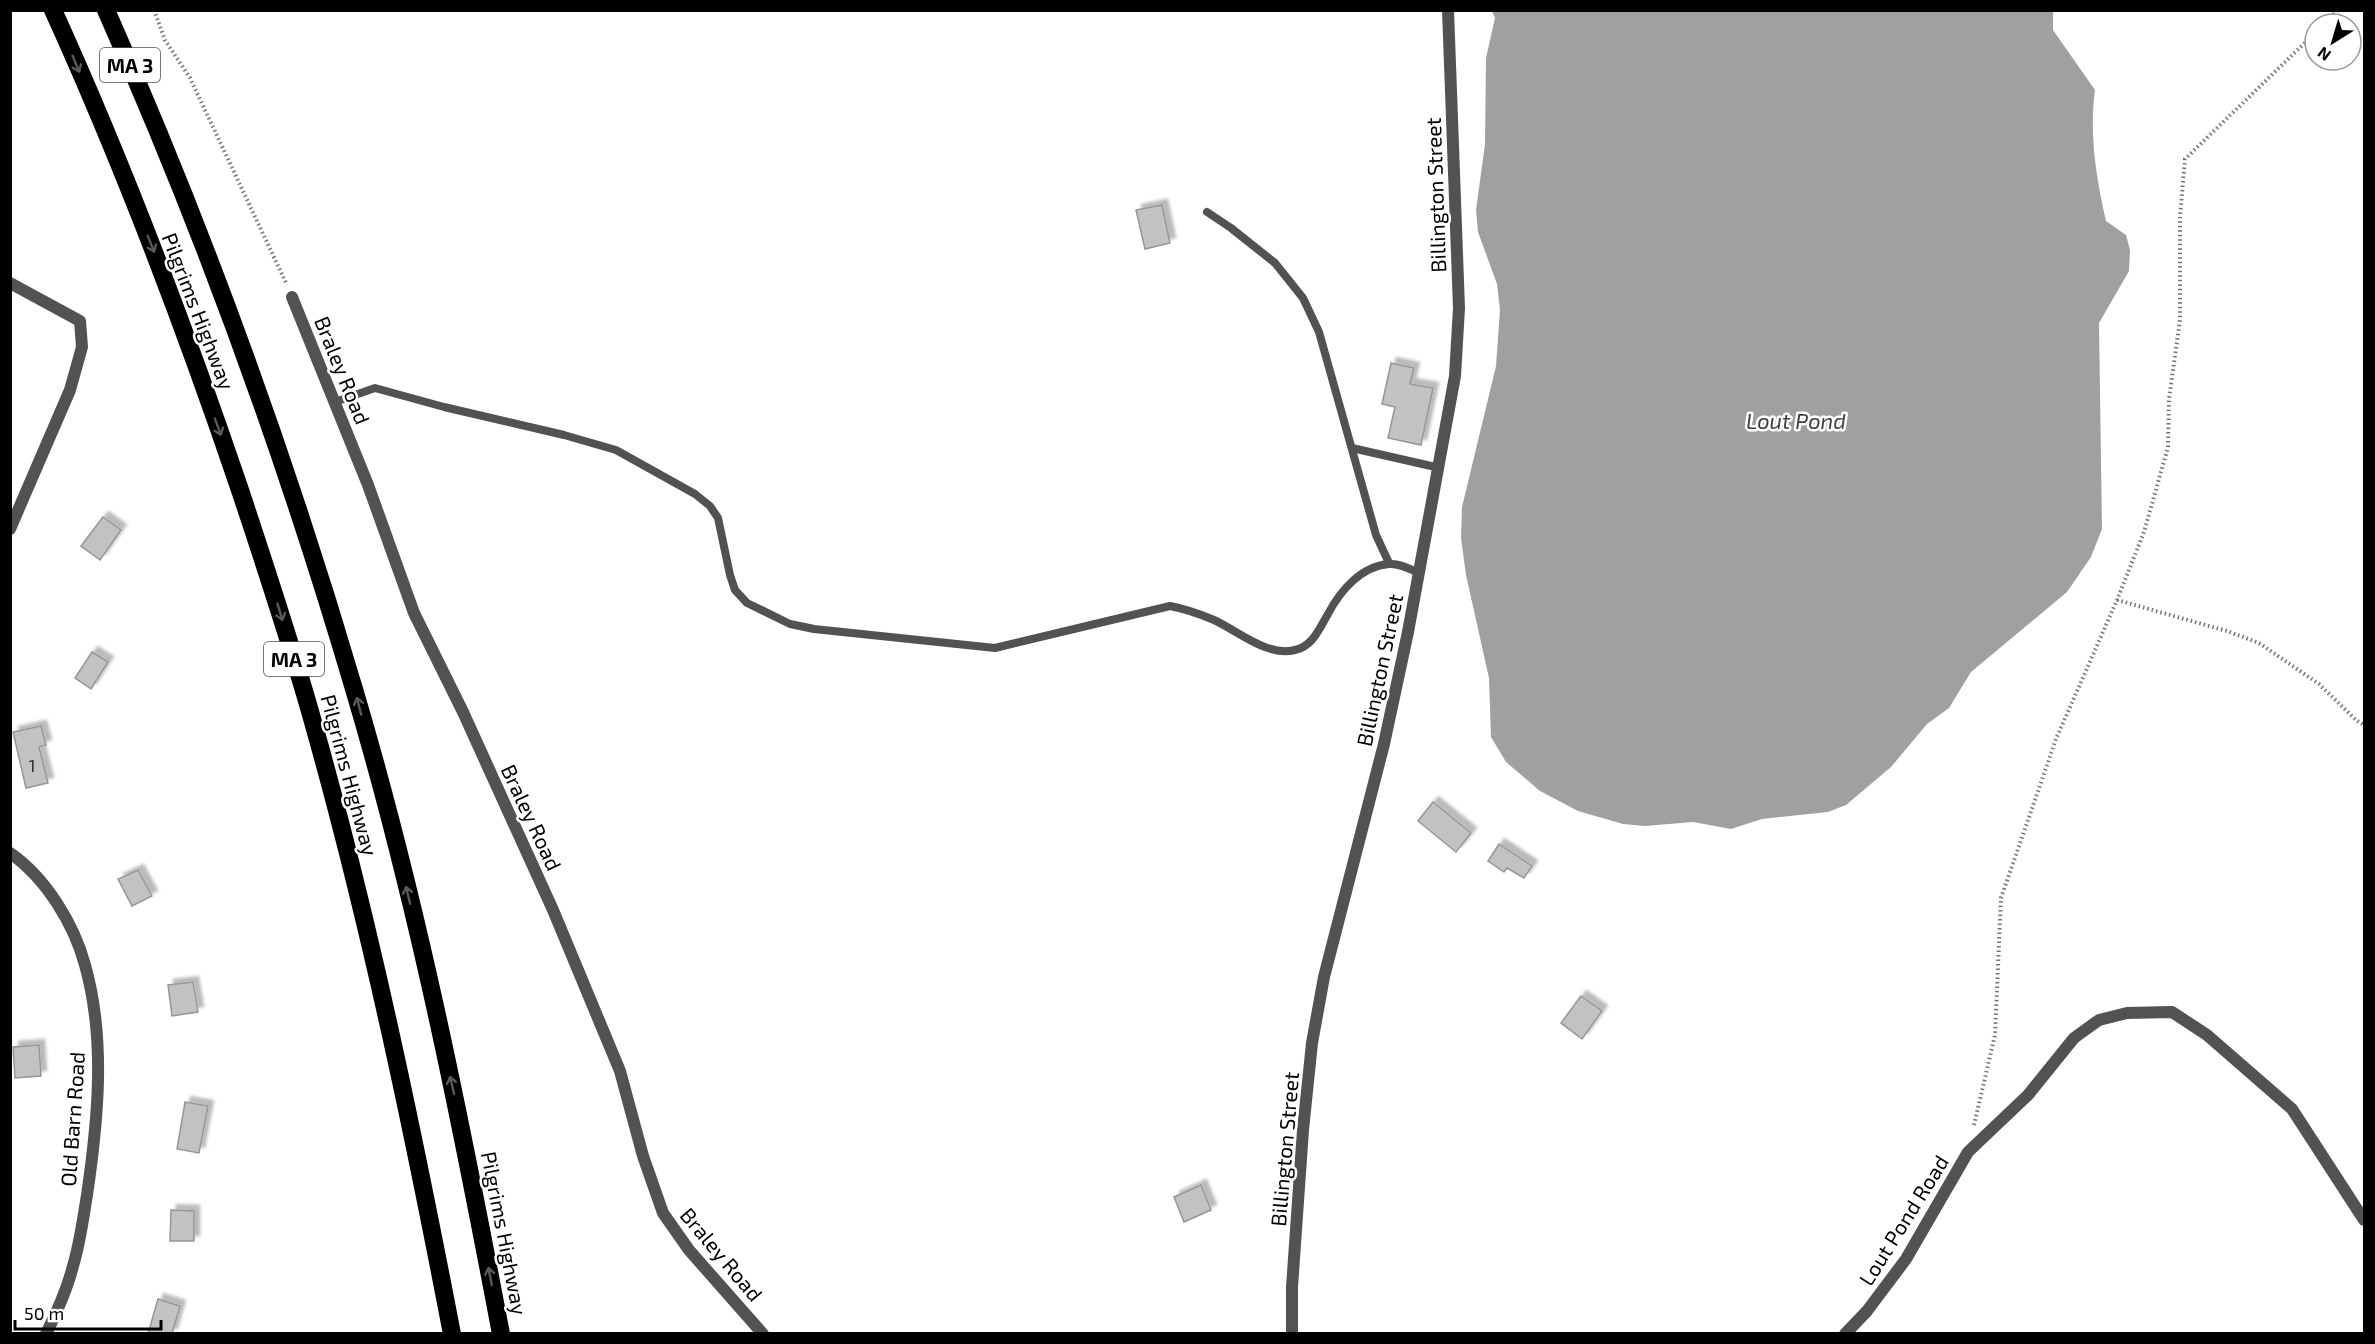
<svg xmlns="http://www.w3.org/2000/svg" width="2375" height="1344" viewBox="0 0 2375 1344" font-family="'Exo 2',sans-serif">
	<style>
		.water { fill: #a0a0a0 }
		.building { fill: #c2c2c2; stroke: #969696; stroke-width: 1.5; filter: url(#shadow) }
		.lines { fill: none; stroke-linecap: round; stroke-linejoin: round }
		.path { stroke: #747474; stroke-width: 4; stroke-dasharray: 1.5 3; stroke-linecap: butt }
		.service { stroke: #525252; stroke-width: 8 }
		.minor { stroke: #525252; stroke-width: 12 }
		.tertiary { stroke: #525252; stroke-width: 12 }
		.motorway { stroke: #000; stroke-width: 18 }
		.oneway { stroke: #595959 }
		.labels { text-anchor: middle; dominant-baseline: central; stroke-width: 5; stroke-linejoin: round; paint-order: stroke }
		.number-label { font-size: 18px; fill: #303030 }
		.shield { fill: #fff; stroke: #4c4c4c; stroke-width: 1.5 }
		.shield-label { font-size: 20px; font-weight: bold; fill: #000 }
		.street-label { font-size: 21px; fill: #000; stroke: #fff }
		.water-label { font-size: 22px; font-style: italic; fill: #414141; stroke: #fff }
	</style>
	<defs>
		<filter id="shadow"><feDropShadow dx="5.5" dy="-5.5" stdDeviation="1.5" flood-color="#0004"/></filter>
	</defs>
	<rect width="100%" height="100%" fill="#fff"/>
	<path class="water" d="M1492 11H2053V30L2095 90C2089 134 2096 177 2106 221L2126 235 2130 250 2129 271 2099 323 2102 529 2091 557 2067 592 1971 672 1949 708 1927 724 1891 767 1846 805 1828 812 1762 819 1731 829 1693 822 1645 826 1623 824 1578 811 1540 791 1506 762 1491 737 1489 678 1466 575 1461 538 1462 507 1496 366 1500 310 1497 284 1478 232 1476 210 1485 144 1486 58 1495 18Z"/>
	<g class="building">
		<polygon points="1162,205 1170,243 1145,249 1136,210"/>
		<polygon points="1391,363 1414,368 1410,384 1433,388 1421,445 1388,438 1395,407 1382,404"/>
		<polygon points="103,517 121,530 100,560 81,546"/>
		<polygon points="92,652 108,662 91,689 75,678"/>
		<polygon points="41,726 46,745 39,747 48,783 26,788 13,732"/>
		<polygon points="1433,802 1471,833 1456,852 1418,821"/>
		<polygon points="1499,844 1532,866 1524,878 1507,868 1504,872 1488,861"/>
		<polygon points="138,870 152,896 132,906 118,879"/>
		<polygon points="193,982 198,1012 172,1016 168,985"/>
		<polygon points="1581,996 1602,1011 1582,1039 1561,1023"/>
		<polygon points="39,1045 41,1076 15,1078 13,1047"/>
		<polygon points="185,1102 208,1106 199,1153 177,1149"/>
		<polygon points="1201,1185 1211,1210 1184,1222 1174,1197"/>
		<polygon points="171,1210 194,1211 194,1241 170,1241"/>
		<polygon points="158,1299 180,1306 172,1334 148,1334"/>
	</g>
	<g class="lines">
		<g class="path">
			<polyline points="154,10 165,40 190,78 287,285"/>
			<polyline points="2324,24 2338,10"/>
			<polyline points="2117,600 2227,631 2259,643 2319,684 2356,720 2364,725"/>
			<polyline points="1974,1125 1995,1035 2001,898 2056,739 2117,600 2144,532 2168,447 2169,399 2180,320 2180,217 2185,159 2315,33"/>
		</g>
		<g class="service">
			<polyline points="1207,212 1231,228 1275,263 1303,298 1319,332 1376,535 1389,563"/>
			<path d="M335 402 375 388 444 407 564 435 616 450 695 494 710 506 718 518 730 575 735 590 747 603 790 624 814 629 995 648 1170 606C1186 609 1200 614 1214 620 1238 631 1267 657 1295 650 1313 646 1319 629 1328 614 1340 591 1361 566 1389 564 1399 563 1410 569 1419 573"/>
			<polyline points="1352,448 1440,468"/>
		</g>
		<g class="minor">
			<polyline points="10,283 80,321 82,347 70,390 10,529"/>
			<polyline points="292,297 368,485 414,613 463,712 553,910 620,1071 643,1156 663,1213 689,1250 763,1334"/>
			<path d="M10 853C46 878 74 924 85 965 106 1039 98 1120 87 1195 83 1219 80 1243 73 1266 67 1290 57 1312 46 1334"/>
			<polyline points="1845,1334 1867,1311 1906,1259 1968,1152 2028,1095 2074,1038 2099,1020 2127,1013 2172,1012 2207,1035 2292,1109 2364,1220"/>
		</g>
		<polyline class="tertiary" points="1292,1334 1292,1287 1303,1130 1312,1043 1324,977 1384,744 1408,632 1455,376 1459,308 1448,10"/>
		<g class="motorway">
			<path d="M53 10C124 166 185 328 240 490 266 569 293 649 315 729 371 929 413 1131 452 1334"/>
			<path d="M106 10C204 231 286 458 354 689 417 901 460 1117 501 1334"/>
		</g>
	</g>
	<defs><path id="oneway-shaft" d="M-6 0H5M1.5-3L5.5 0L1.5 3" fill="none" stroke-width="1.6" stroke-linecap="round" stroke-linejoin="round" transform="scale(1.5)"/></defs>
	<g class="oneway">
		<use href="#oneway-shaft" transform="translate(76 64) rotate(67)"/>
		<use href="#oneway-shaft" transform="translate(151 244) rotate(68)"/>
		<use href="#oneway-shaft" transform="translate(218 427) rotate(70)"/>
		<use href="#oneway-shaft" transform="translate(280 612) rotate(73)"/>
		<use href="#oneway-shaft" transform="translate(359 706) rotate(-105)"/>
		<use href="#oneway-shaft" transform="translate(408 895) rotate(-104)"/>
		<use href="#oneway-shaft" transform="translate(452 1085) rotate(-103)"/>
		<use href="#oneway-shaft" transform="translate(490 1276) rotate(-101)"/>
	</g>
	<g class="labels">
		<g class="number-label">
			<text x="32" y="765">1</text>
		</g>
		<g class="shield">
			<rect x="100" y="48" width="60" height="34" rx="4.5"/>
			<rect x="264" y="642" width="60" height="34" rx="4.5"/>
		</g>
		<g class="shield-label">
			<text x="130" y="65">MA 3</text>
			<text x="294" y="659">MA 3</text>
		</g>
		<g class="street-label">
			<text transform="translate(1435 195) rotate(-92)">Billington Street</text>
			<text transform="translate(199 311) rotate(69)">Pilgrims Highway</text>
			<text transform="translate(343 370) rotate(68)">Braley Road</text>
			<text transform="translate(1379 670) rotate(-78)">Billington Street</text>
			<text transform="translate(350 775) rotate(75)">Pilgrims Highway</text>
			<text transform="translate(532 817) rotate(65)">Braley Road</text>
			<text transform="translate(72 1119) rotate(-86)">Old Barn Road</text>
			<text transform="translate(1284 1149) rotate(-85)">Billington Street</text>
			<text transform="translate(1903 1220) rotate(-58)">Lout Pond Road</text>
			<text transform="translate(505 1233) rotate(79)">Pilgrims Highway</text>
			<text transform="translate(722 1254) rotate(50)">Braley Road</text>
		</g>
		<g class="water-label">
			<text x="1796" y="420">Lout Pond</text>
		</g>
	</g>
	<rect width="2375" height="1344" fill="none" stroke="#000000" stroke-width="24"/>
	<g transform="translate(2333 42) rotate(217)"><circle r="28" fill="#ffffff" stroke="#999999" stroke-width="1.5"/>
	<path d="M0-4.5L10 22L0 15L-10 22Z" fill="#000000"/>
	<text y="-9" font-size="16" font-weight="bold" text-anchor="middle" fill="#000000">N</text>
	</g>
	<path d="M15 1320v9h146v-9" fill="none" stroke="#000000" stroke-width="3"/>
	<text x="24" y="1320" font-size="18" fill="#000000" stroke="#ffffff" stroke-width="4.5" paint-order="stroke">50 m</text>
</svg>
